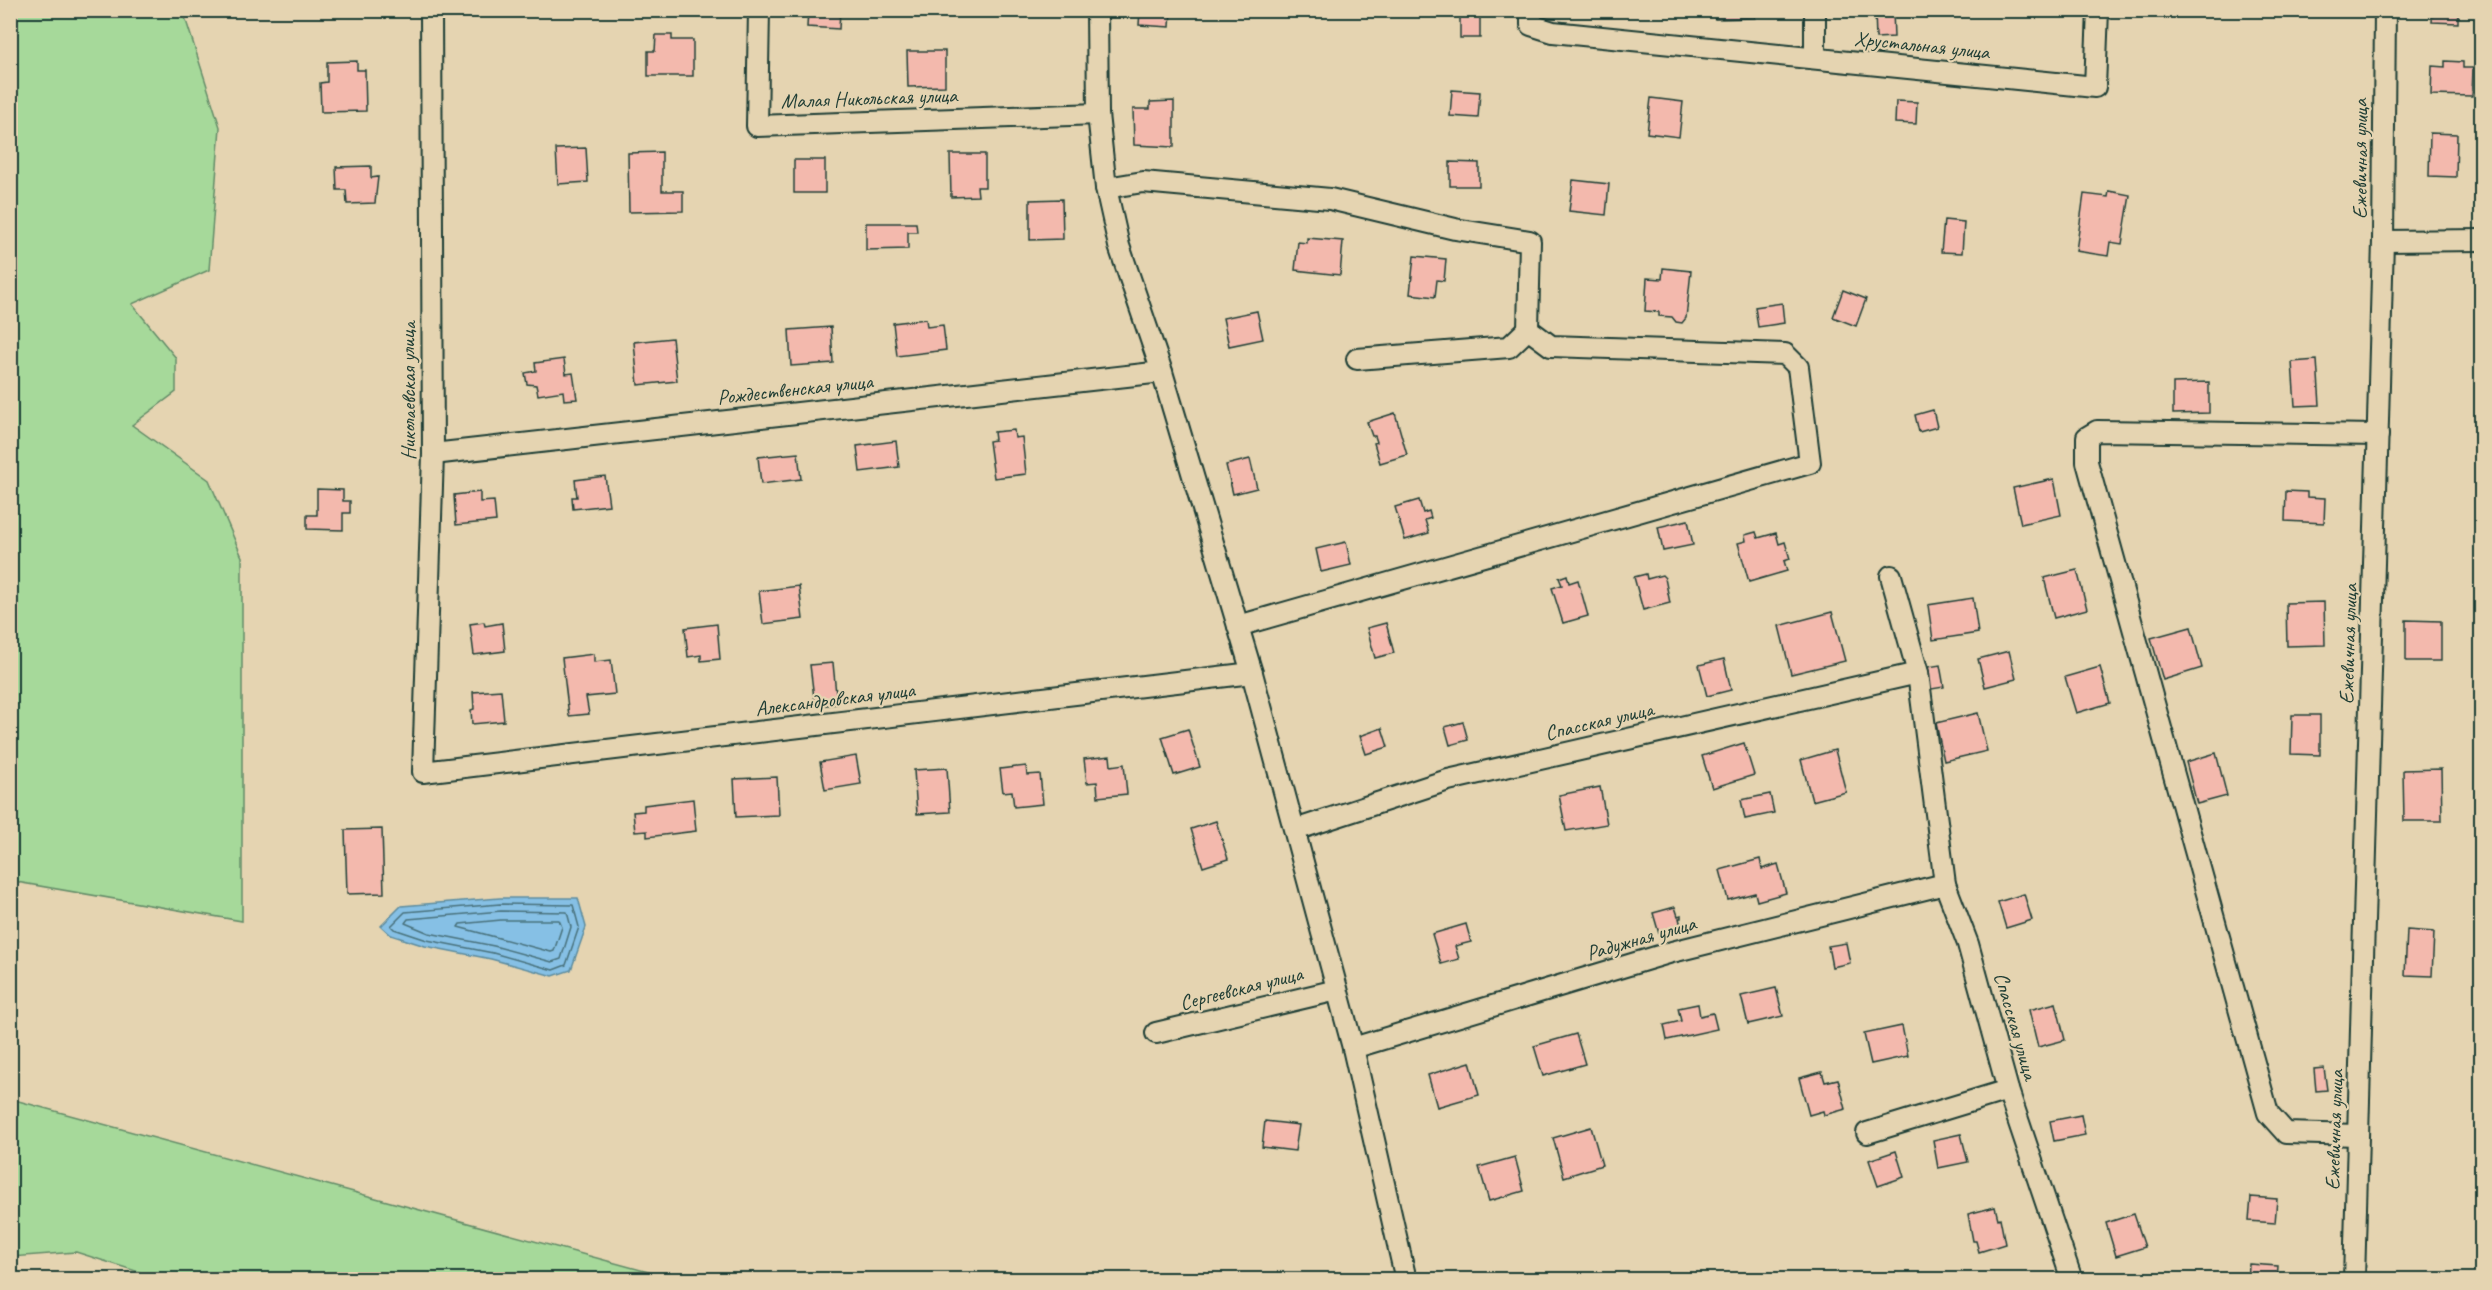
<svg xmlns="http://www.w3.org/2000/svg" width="2492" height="1290" viewBox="0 0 2492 1290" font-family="Caveat,sans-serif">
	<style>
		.green { fill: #a6d99a; stroke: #628b67; stroke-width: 1.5 }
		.water { fill: #86c0e5; stroke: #5d8c9e; stroke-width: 1.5 }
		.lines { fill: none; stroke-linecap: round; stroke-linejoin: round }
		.shore { stroke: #48717b; stroke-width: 1.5 }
		.building { fill: #f3b9ad; stroke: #1f3d34; stroke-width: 1.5 }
		.minor-casing { stroke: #1f3d34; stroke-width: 24 }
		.minor { stroke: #e5d4b1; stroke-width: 20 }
		.labels { text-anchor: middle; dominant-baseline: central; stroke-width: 4.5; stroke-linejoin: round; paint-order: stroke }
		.street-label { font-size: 21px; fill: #1f3d34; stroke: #e5d4b1 }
	</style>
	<rect width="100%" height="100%" fill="#e5d4b1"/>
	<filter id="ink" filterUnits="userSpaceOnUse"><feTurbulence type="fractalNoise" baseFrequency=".0167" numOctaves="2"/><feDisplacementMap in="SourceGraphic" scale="12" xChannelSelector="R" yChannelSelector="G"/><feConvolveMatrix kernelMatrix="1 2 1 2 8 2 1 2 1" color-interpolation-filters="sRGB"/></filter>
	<g filter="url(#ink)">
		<g class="green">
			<polygon points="10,11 183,11 220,127 209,270 132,304 176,358 176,392 132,425 209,480 242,557 242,921 11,881"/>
			<polygon points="10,1099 11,1099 674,1279 164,1280 76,1252 11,1257"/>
		</g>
		<polygon class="water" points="500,898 578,898 586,927 571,970 553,976 491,959 425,946 391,935 381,926 401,906"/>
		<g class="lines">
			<g class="shore">
				<polygon points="500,904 573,905 579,927 566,965 553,970 493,953 427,940 394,929 391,926 405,912"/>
				<polygon points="501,911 567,912 571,927 561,959 552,962 494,946 429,933 405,923 408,919"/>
				<polygon points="501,920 559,920 562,927 554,951 551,952 458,927 460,924"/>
			</g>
		</g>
		<g class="building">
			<polygon points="808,10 840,10 839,29 807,27"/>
			<polygon points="1140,10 1171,10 1170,27 1139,25"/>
			<rect x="1460" y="10" width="20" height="28"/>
			<polygon points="1715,10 1755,10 1755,18 1715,19"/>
			<polygon points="1893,10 1894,37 1876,38 1875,11"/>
			<polygon points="2433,10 2458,10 2458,23 2432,22"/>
			<polygon points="656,35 672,35 672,40 693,40 693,76 648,76 648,51 655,51"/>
			<polygon points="907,51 945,51 945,86 908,87"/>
			<polygon points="357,61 357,70 365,70 366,111 321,112 320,83 327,82 327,62"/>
			<polygon points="2445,61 2463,62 2463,68 2473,68 2472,96 2431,95 2432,66 2445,67"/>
			<polygon points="1452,90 1480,92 1478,118 1450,116"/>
			<polygon points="1651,98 1683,102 1679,137 1647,133"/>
			<polygon points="1174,101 1174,147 1134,145 1133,109 1150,109 1150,102"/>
			<polygon points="1896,101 1917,102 1916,124 1895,123"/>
			<polygon points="2430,133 2457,134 2456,177 2429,176"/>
			<polygon points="586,148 588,182 558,184 556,149"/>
			<polygon points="662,152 662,191 683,191 683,211 629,212 628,153"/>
			<polygon points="950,154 985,154 985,187 977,187 978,196 951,197"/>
			<rect x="794" y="160" width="31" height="33"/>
			<polygon points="1450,162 1479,163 1479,186 1450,186"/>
			<polygon points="371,166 371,178 378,177 375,203 347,204 346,190 337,190 336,167"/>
			<polygon points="1573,180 1609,184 1606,215 1569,211"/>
			<polygon points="2109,191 2130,195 2122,244 2110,242 2108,256 2076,251 2084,194 2108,197"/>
			<polygon points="1062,199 1063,239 1030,240 1030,200"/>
			<polygon points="1944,220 1964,222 1962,253 1941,252"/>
			<polygon points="866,223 916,223 917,232 908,232 908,249 866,250"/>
			<polygon points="1307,238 1343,241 1340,275 1295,270 1298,242 1307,243"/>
			<polygon points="1414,256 1446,259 1444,281 1437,280 1435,297 1410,294"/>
			<polygon points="1663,268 1691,271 1686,318 1682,323 1676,322 1672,317 1659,316 1659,312 1645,311 1647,278 1662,279"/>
			<polygon points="1843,290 1866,299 1856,326 1833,317"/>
			<polygon points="1782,303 1784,323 1758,327 1755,307"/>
			<polygon points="1257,311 1263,339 1229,346 1223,318"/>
			<polygon points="926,319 927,327 943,325 946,350 897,356 893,323"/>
			<polygon points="831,327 833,363 791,366 789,330"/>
			<polygon points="672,338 677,381 638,385 634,342"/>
			<polygon points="564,359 566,374 573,373 577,399 564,400 563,391 538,395 536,385 527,384 525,373 536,371 535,363"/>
			<polygon points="2317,360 2320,405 2295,406 2292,362"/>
			<polygon points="2209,382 2209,413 2173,414 2173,383"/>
			<polygon points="1933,410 1937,427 1919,432 1915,415"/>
			<polygon points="1395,413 1407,455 1380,463 1374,443 1377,442 1375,436 1372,436 1367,422"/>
			<polygon points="1014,430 1015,438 1022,437 1026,474 994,478 989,441 995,440 994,432"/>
			<polygon points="896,441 899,467 860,472 857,446"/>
			<polygon points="798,453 801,479 761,484 758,457"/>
			<polygon points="1250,459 1257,488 1233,494 1226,465"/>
			<polygon points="605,476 609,505 573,509 572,497 577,497 575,480"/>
			<polygon points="2054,479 2061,515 2021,524 2013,488"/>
			<polygon points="317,489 343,490 343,501 350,501 350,513 343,513 343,530 307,529 307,515 317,515"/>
			<polygon points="2286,491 2307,492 2307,497 2325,498 2324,523 2285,521"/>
			<polygon points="480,492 480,502 494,501 496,521 456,525 454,495"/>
			<polygon points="1419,500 1423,513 1429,511 1431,518 1425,520 1429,533 1405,540 1395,507"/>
			<polygon points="1688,520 1693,545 1663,551 1658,527"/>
			<polygon points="1756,532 1758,538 1776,533 1779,544 1785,542 1790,559 1784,561 1787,571 1749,582 1738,543 1746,541 1745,535"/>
			<polygon points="1346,542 1351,565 1321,572 1316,549"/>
			<polygon points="2077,570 2087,609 2054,618 2044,578"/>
			<polygon points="1646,574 1647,579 1662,575 1665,578 1670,603 1643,610 1634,577"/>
			<polygon points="1567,575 1569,583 1578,580 1588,616 1563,623 1552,588 1562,585 1559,578"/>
			<polygon points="799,586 803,619 763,624 759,591"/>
			<polygon points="1973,598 1978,633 1933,640 1928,605"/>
			<polygon points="2324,602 2325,645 2287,646 2286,603"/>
			<polygon points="1832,612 1845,661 1791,674 1779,626"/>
			<polygon points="2406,620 2441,621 2441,661 2406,661"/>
			<polygon points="484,622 485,626 502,623 505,651 474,655 470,624"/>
			<polygon points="1386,623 1394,653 1375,658 1367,628"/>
			<polygon points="717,624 720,659 701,661 701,655 688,657 685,628"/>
			<polygon points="2191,627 2202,668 2163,680 2151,638"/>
			<polygon points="2009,651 2016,679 1985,687 1978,659"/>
			<polygon points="594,654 594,662 611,660 615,694 586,697 589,714 569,716 562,658"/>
			<polygon points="1724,659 1731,690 1707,696 1699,665"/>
			<polygon points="833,663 837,704 815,706 810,665"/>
			<polygon points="1940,665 1944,687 1926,690 1922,668"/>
			<polygon points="2100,667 2110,703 2076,713 2065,677"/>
			<polygon points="501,690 504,721 472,724 471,710 474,709 473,692"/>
			<polygon points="1978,713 1987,751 1944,761 1936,723"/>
			<polygon points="2292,715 2320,715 2320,755 2291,754"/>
			<polygon points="1463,722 1468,740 1450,745 1445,727"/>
			<polygon points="1382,728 1388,747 1366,754 1360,736"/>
			<polygon points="1188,729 1200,767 1174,775 1162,737"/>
			<polygon points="1744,743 1754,775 1712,788 1702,756"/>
			<polygon points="1835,750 1846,792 1812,801 1801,760"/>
			<polygon points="2216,753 2227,796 2197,804 2186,762"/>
			<polygon points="856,756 861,784 825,790 820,762"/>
			<polygon points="1110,756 1111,766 1124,764 1127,794 1098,797 1097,782 1087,783 1084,759"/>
			<polygon points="1026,766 1027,775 1040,774 1043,804 1014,807 1012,791 1003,792 1000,769"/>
			<polygon points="947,768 950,812 917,814 914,770"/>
			<polygon points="2441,769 2442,821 2404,821 2403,770"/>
			<polygon points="777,777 779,815 736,817 734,779"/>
			<polygon points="1600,787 1607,824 1566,831 1559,795"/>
			<polygon points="1770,794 1774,813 1745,819 1741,800"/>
			<polygon points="693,799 696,831 647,837 647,831 635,832 633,812 644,811 644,805"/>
			<polygon points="1216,821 1228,859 1203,867 1191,829"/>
			<polygon points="382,829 384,893 347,894 345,830"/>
			<polygon points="1760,859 1762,869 1778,864 1786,893 1757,901 1755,893 1728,900 1720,870"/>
			<polygon points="2024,894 2032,920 2006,928 1998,902"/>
			<polygon points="1675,907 1678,916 1681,915 1681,918 1679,918 1682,931 1660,937 1653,913"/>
			<polygon points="1466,924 1471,942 1455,946 1459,959 1441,964 1432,934"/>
			<polygon points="2407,930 2434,932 2432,976 2405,975"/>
			<polygon points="1846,943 1850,963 1832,967 1828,946"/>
			<polygon points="1776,988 1783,1016 1748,1024 1741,996"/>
			<polygon points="2056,1003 2065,1040 2038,1047 2029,1010"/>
			<polygon points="1698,1004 1700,1016 1713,1013 1717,1029 1667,1040 1664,1025 1681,1021 1678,1008"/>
			<polygon points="1902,1026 1908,1056 1871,1064 1864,1034"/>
			<polygon points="1576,1034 1585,1064 1543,1076 1534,1046"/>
			<polygon points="1470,1062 1479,1095 1437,1107 1428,1075"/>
			<polygon points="2324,1068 2327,1090 2316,1091 2314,1069"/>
			<polygon points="1822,1072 1825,1082 1838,1079 1846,1109 1824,1115 1823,1111 1809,1115 1799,1078"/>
			<polygon points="2081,1115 2085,1135 2054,1141 2050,1121"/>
			<polygon points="1265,1121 1299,1125 1295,1151 1262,1147"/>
			<polygon points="1591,1127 1602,1165 1564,1177 1553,1138"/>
			<polygon points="1961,1134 1968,1162 1938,1168 1933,1140"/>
			<polygon points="1896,1151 1904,1177 1878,1186 1869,1160"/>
			<polygon points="1515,1157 1524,1191 1489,1201 1479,1167"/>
			<polygon points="2251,1197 2277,1199 2275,1223 2249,1221"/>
			<polygon points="1995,1207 1998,1219 2000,1218 2005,1244 1979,1252 1976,1241 1973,1241 1968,1214"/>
			<polygon points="2134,1214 2145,1247 2116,1256 2106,1223"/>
			<polygon points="2249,1264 2278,1266 2277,1280 2248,1280"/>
		</g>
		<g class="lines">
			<g class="minor-casing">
				<g id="minor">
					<polyline points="431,10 433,454 423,772 1252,673"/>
					<polyline points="759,10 757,126 1098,114"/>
					<polyline points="1097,10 1098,114 1106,188 1119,246 1162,372 1252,673 1353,1048 1406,1280"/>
					<polyline points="1531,10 1531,25 1553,32 2095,87 2098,10"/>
					<polyline points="1815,10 1815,58"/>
					<polyline points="1106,188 1143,182 1330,199 1455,229 1530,241 1528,329 1551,346 1785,354 1798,367 1810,463 1238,626"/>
					<polyline points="2383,241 2482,240"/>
					<polyline points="1357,359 1509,347 1528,329"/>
					<polyline points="433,454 1162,372"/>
					<polyline points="1891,576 1918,673 1945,884 1968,944 2008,1090 2072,1280"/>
					<polyline points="1295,830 1448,780 1918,673"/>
					<polyline points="1156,1033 1337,990"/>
					<polyline points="1353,1048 1672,952 1945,884"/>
					<polyline points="1867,1133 2008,1090"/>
					<polyline points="2358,1135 2286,1133 2268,1113 2087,462 2087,437 2097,431 2378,435"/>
					<polyline points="2354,1280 2383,241 2385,10"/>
				</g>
			</g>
			<use href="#minor" class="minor"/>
		</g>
	</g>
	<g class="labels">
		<g class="street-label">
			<text transform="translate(1922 45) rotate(6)">Хрустальная улица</text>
			<text transform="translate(869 98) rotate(-2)">Малая Никольская улица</text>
			<text transform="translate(2360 159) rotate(-90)">Ежевичная улица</text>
			<text transform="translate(795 389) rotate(-6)">Рождественская улица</text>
			<text transform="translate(408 391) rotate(-90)">Николаевская улица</text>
			<text transform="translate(2348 644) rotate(-88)">Ежевичная улица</text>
			<text transform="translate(835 699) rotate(-7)">Александровская улица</text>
			<text transform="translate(1599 721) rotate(-13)">Спасская улица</text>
			<text transform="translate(1641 938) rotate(-16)">Радужная улица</text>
			<text transform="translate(1241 988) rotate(-14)">Сергеевская улица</text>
			<text transform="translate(2016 1026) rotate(74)">Спасская улица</text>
			<text transform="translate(2334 1130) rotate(-88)">Ежевичная улица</text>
		</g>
	</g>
	<rect width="2492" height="1290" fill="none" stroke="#e5d4b1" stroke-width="36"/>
	<rect x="18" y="18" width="2456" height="1254" fill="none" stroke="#1f3d34" stroke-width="2" filter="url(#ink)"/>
</svg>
